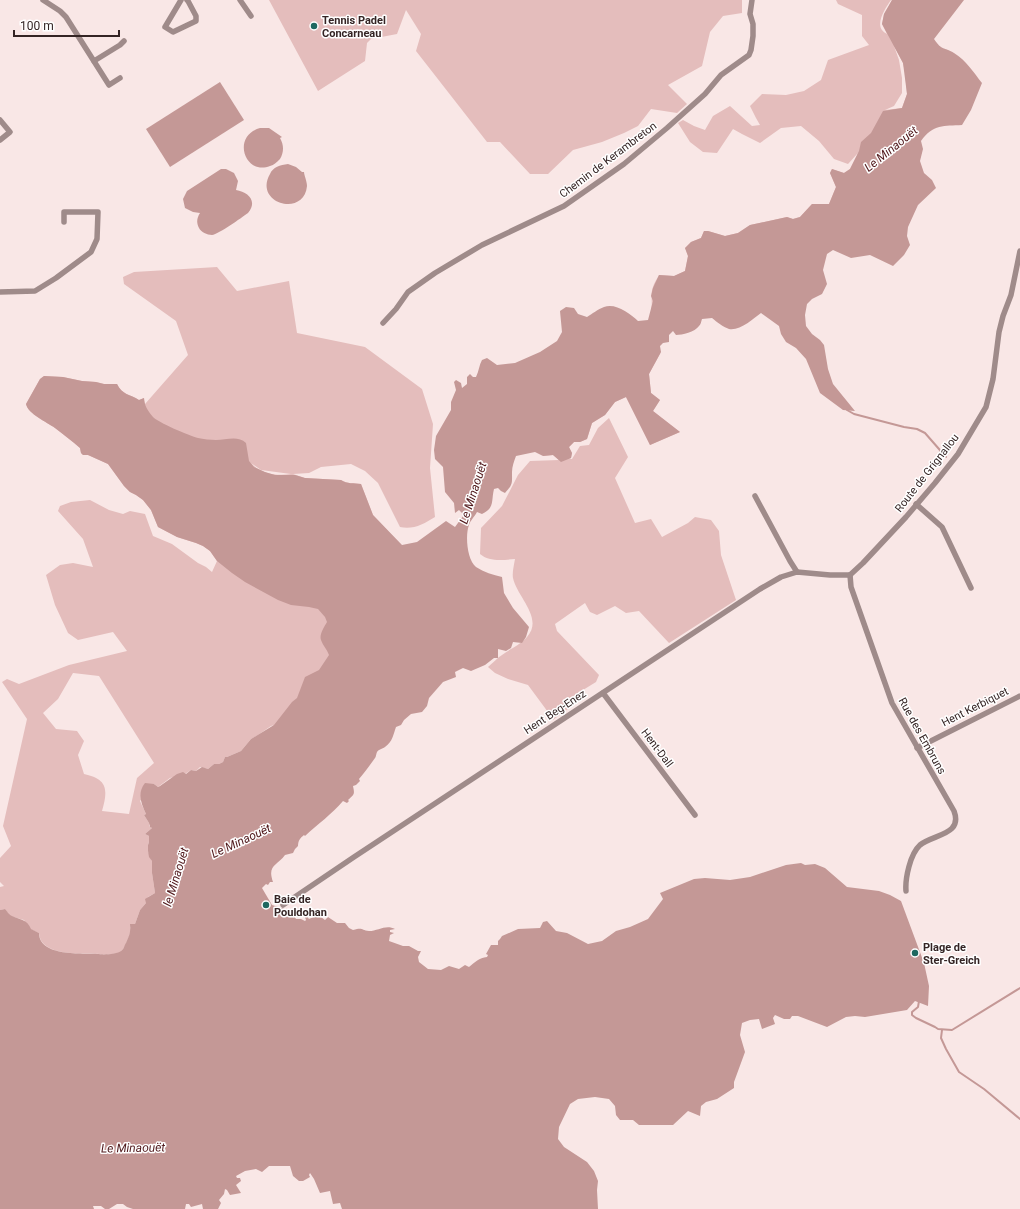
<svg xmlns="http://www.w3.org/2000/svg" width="1020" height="1209" viewBox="0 0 1020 1209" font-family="Roboto,sans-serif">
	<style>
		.green { fill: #e4bdbc; fill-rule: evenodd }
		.water { fill: #c49896 }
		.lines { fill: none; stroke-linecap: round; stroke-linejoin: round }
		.stream { stroke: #c49896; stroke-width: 2 }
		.minor { stroke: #9f8b8a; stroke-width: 5.5 }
		.poi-dot { fill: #1e6860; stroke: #fff; stroke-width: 1.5 }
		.labels { text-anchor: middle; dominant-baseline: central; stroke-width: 3; stroke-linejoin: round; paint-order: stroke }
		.poi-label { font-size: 11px; font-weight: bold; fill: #342424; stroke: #fff; text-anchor: start }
		.street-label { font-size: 11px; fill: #342424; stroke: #fff }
		.water-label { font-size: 12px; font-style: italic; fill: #4f171a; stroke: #fff }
	</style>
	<rect width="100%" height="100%" fill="#f9e7e6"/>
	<g class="green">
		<polygon points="269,0 742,0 742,13 723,16 710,32 702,66 668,85 687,104 677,113 651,109 638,126 624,133 602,142 573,150 548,174 530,174 500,142 487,142 416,51 421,34 406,10 397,34 371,39 367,43 365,61 318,91"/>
		<path d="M836 0H891C886 7 876 22 882 30 883 32 886 33 887 34L882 24 884 14 892 0 917 88 840 209 651 310C653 302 650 294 653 287 654 283 657 279 659 275L674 276 685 271 688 256 685 248 691 242 701 238 704 231H708L725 236 738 233 750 225 787 217 793 219 800 217 812 204H829L836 187 830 173 832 169 844 173 850 169 858 153 848 164 834 159 819 141 801 126 781 128 760 143 742 134 733 129 717 153 703 152 690 142 678 123 683 120 694 126 705 130 713 116 730 106 752 126 760 125 756 118 750 106 762 94 786 95 804 91 821 80 828 60 869 45 862 36V15L838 4ZM894 46 903 63 905 72 907 94 902 108 885 110 894 106 902 93V78L899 60Z"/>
		<path d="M217 267 237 291 289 281 297 333 365 347 422 389 433 424 430 468 435 517C424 524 413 530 400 527L378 483 365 471 351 464 321 467 309 473 293 474 305 478 341 480C347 484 354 483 361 484L373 515 402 546 381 636 224 779 274 725 271 726 258 735 251 739 241 751 227 757H225L223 762 219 764H214L208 769 200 767 196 771 191 770 185 774 170 778 158 787 154 784 140 801 146 814 144 815 149 823V826L152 828 145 834 149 836V842L148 845V851L152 861V873L155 893 148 897 146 903 140 910 135 924 130 927C132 933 124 951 119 953 114 954 103 955 99 954 83 953 40 957 39 933L30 929 24 920 10 916 5 909 0 910V887L4 886 0 882V858L11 846 3 826 27 719 2 682 7 679 19 684 69 665 127 651 113 632 78 640 68 633 55 605 46 575 60 565 73 563 93 567 83 539 58 511 60 506 71 502 90 500 109 510 123 514 130 511 145 514 153 536 172 544 198 563 206 567 212 572 217 561 210 551 203 546 196 543 177 537 158 527 151 510 143 500 136 495 130 492 124 486 108 464 88 455H83L81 453 80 448C72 441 63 434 55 428 47 422 28 414 26 404L40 379 44 376 63 377 82 381 96 382 104 384H117C122 395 130 394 139 400L144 398 145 404 188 355 176 321 124 284 123 277 134 272ZM251 463 261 470 291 474C276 476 261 474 251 463ZM73 673 99 676 154 763 137 778 129 814 102 811C108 790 108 779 84 774L78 755 84 741 77 731 56 729 43 713 58 699Z"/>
		<path d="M661 352 649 374 651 393 660 400 653 411 680 432 650 445 626 397 615 402 605 415 592 423 587 439 580 442H574L569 447 572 453 571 458 569 459H572L580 446 589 445 598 428 609 418 628 457 615 478 635 523 651 519 662 537 688 523 695 517 711 520 719 531 721 555 736 600 669 643 639 611 626 613 615 606 597 615 590 612 585 603 555 624 557 631 599 675 596 682 570 698 572 706 553 720 545 708 528 685 508 679 495 673 488 667C493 663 497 658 502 655 511 648 519 646 527 637 544 618 517 597 513 578 512 573 514 565 515 559 503 560 489 562 480 554L481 528 502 506 518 475 530 461 559 460 553 455 543 456Z"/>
	</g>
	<g class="water">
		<path d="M892 0H964L934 39C943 52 943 46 954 53 966 60 974 73 982 83L971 110 962 125C944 126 933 124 921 141L923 149 920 161 924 173 932 180 936 188 918 205 908 227 907 236 910 245 904 255 893 266 870 255 851 258 833 250 827 254 823 270 827 284 822 294 812 299 807 304 805 315 806 326 812 334 820 340 824 345 828 369 833 384 855 411 843 410 820 393 806 359 796 348 786 342 781 334 779 326 761 313C753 319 740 331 729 329 723 327 717 322 712 318L702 319C701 322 701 324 699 326 695 332 682 335 676 335L673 331 669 335V342L663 343 660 346 661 352 649 374 651 393 660 400 653 411 680 432 650 445 626 397 615 402 605 415 592 423 587 439 580 442H574L569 447 572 453 571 458 561 462 553 455 543 456 535 452 516 456C514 461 512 467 512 472 512 484 513 484 505 493L501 491 498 488 494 489C491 501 495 508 482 514L477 512C475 516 470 521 469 525 465 535 467 560 476 567 484 572 493 575 502 577L504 593 513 608 529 627 526 637 522 643 513 642 511 648 506 651 498 649V658H494L485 665 471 671 463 668 455 672 456 677 443 682 429 698 427 706 422 712 411 714 404 720 401 725 396 727C393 735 393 741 385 747 382 749 379 749 377 752 376 754 376 757 375 758 370 765 365 772 359 779L360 781 356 785 353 786C355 795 354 794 348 800L349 801 347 803 343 801C332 814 318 824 305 836L304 835C300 838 298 841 298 846L295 849 293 853 285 855C277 866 267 865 273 882H270L268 885 266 884 262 888 272 905 288 910 290 914 294 916 296 919H301L305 921 306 920 303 912 309 919 318 915 325 920 328 917 337 923H345L349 928 353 930C363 927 361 930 369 931 378 931 386 924 395 929L390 930V932L394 933 390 935 389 941 403 946H409L418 951H421L418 957 419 962 428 969 441 970 449 966 459 969 465 965 469 967C475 962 479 958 487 957L488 955 486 954 491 945H498V941L500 939 502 936 518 929 540 928 543 922 547 921 556 931 567 933 588 944 602 941 616 931 630 927 648 919 663 899 660 893 694 879 705 878 730 880 750 877 786 865 801 863 805 865 815 864 825 868 847 887 879 891 890 895 901 901 924 963 929 986 928 1006 915 1001 907 1010 865 1017 855 1016 846 1017 827 1027 798 1016H792L790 1019H784L775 1015 773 1018 775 1024 762 1029 759 1019 750 1020 742 1023 740 1035 745 1052 734 1082V1088L717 1099 706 1102 701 1106 700 1116 688 1111 673 1125H639L633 1120H620L616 1115 615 1106 609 1099 595 1097 578 1099 570 1104 559 1127 558 1139 564 1147 587 1162 594 1171 598 1181 597 1190 598 1209H342L340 1203 333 1204 330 1191 320 1193 314 1179 310 1173 309 1175 310 1177 303 1181H299L293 1176 290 1166H269L262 1172 256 1169 245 1171 236 1176 237 1178H240L241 1181 236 1185 241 1193 230 1195 227 1190 225 1189 224 1194 219 1200 221 1203 218 1209H203L202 1204 191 1207 189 1204H186L185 1209H133L127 1207 123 1204H117L109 1209H105L101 1206H93L94 1209H0V910L5 909C7 911 9 915 12 916 20 920 27 919 31 929L39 933C39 957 83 953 99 954 103 955 118 954 121 951 124 949 124 946 126 943 129 936 131 932 130 924H135L140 910 146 903 145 899 155 893 152 873V861L149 857 148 851V845L149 842V836L145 834 152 828 150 827 149 823 144 815 146 814C141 803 137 793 145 783L154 784 158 787 160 786 177 774 183 772 186 774 191 770 196 771 202 767 208 769 214 764H219L223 762 225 757H227L241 751 251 739 274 725 292 702 297 698 305 677 319 670 329 655C327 649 323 646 321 640 319 635 324 627 327 622L325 617 318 609 309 607 291 605 278 600 245 582 232 573 217 561 210 551 203 546 196 543 177 537 158 527 151 510 143 500 136 495 130 492 124 486 108 464 88 455H83L81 453 80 448C72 441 63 434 55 428 47 422 28 414 26 404L40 379 44 376 63 377 82 381 96 382 104 384H117C122 395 130 394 139 400L144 398C144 405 148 411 153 417 157 422 190 436 198 438 203 439 211 440 216 440 226 440 238 435 246 443L249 461 254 467 265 472 275 475H295L305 478 341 480C347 484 354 483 361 484L373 515 402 545 417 542 446 521 455 527 463 516 462 513 459 510 455 513 454 503 445 492 443 467 435 459 434 450 436 436 451 410V402L456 390 454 382 456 380 461 383 462 388 467 384V377L470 374 473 377H476C479 371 479 365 482 360L487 358 497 365 515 363 540 352 557 341 562 332 560 311 566 307 574 308 578 314 587 317C592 314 598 309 604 307 616 303 629 313 638 321L648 320 653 301 651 296 653 288 659 275 674 276 685 271 688 256 685 248 691 242 701 238 704 231H708L725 236 738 233 750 225 787 217 793 219 800 217 812 204H829L836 187 830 173 832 169 844 173 850 169 859 151 861 142 871 133 883 111 902 108 907 94 903 63 882 24 884 14Z"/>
		<polygon points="220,82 244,120 170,167 146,129"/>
		<path d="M260 128H269L282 137 280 138C284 145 284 152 280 159 277 162 274 165 270 166 245 176 231 136 260 128Z"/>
		<path d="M288 164 296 167 302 172H304C304 175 307 181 307 186 304 218 253 203 270 174 273 167 280 165 288 164Z"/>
		<path d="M221 169H226L234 173 238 181 236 190C248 192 258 201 248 213 241 218 219 234 212 235 207 235 201 232 199 228 196 222 197 218 200 213L193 212 185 208 183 199 187 191Z"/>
	</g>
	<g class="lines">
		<g class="stream">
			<polyline points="847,410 854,414 904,427 917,429 925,433 946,457"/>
			<polyline points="919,1001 918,1007 912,1012 912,1015 916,1018 935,1027 938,1029 952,1030 1020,988"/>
			<polyline points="942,1030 941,1038 946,1049 959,1072 984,1089 1020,1119"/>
		</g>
		<g class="minor">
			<polyline points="43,0 60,11 66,17 109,85 120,78"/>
			<polyline points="181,0 165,27 173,32 196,21 196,16 188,1 187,0"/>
			<polyline points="240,0 251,16"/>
			<polyline points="94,61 120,45 124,41"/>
			<polyline points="0,120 10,132 0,140"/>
			<polyline points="0,292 35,291 56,278 91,252 97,239 98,212 64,212 64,222"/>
			<polyline points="383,323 396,309 408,292 435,273 482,245 564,206 624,164 667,128 705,94 721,75 749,55 751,50 753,36 753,24 750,14 752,0"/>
			<polyline points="755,496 790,561 797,572"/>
			<polyline points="916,504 942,527 971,588"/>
			<polyline points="850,575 863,563 906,517 935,483 958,454 986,407 993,379 999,332 1003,316 1011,295 1020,251"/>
			<path d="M850 575 851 587 892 703 954 811C963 835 934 834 920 845 910 854 905 879 906 891"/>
			<polyline points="603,693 695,815"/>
			<polyline points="917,748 1020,696"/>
			<polyline points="283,905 354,857 760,589 781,577 797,572 830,575 850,575"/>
		</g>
	</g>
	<g class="poi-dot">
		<circle cx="314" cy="26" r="4"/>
		<circle cx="266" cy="905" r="4"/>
		<circle cx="915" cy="953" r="4"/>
	</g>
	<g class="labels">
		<g class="poi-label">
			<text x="322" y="20">Tennis Padel<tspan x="322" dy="13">Concarneau</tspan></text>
			<text x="274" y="899">Baie de<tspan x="274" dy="13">Pouldohan</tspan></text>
			<text x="923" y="947">Plage de<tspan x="923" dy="13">Ster-Greich</tspan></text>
		</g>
		<g class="street-label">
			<text transform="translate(608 160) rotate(-37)">Chemin de Kerambreton</text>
			<text transform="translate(927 473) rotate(-52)">Route de Grignallou</text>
			<text transform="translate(975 707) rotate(-27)">Hent Kerbiquet</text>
			<text transform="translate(555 712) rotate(-33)">Hent Beg-Enez</text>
			<text transform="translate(922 736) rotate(61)">Rue des Embruns</text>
			<text transform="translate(657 748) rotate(53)">Hent-Dall</text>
		</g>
		<g class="water-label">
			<text transform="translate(891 149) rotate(-39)">Le Minaouët</text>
			<text transform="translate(473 493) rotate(-72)">Le Minaouët</text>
			<text transform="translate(241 841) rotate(-25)">Le Minaouët</text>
			<text transform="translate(176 877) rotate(-73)">le Minaouët</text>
			<text transform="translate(133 1148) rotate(-1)">Le Minaouët</text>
		</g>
	</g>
	<path d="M14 30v6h105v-6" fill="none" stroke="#342424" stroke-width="2"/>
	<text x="20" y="30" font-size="12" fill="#342424" stroke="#ffffff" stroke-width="3" paint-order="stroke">100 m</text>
</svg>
